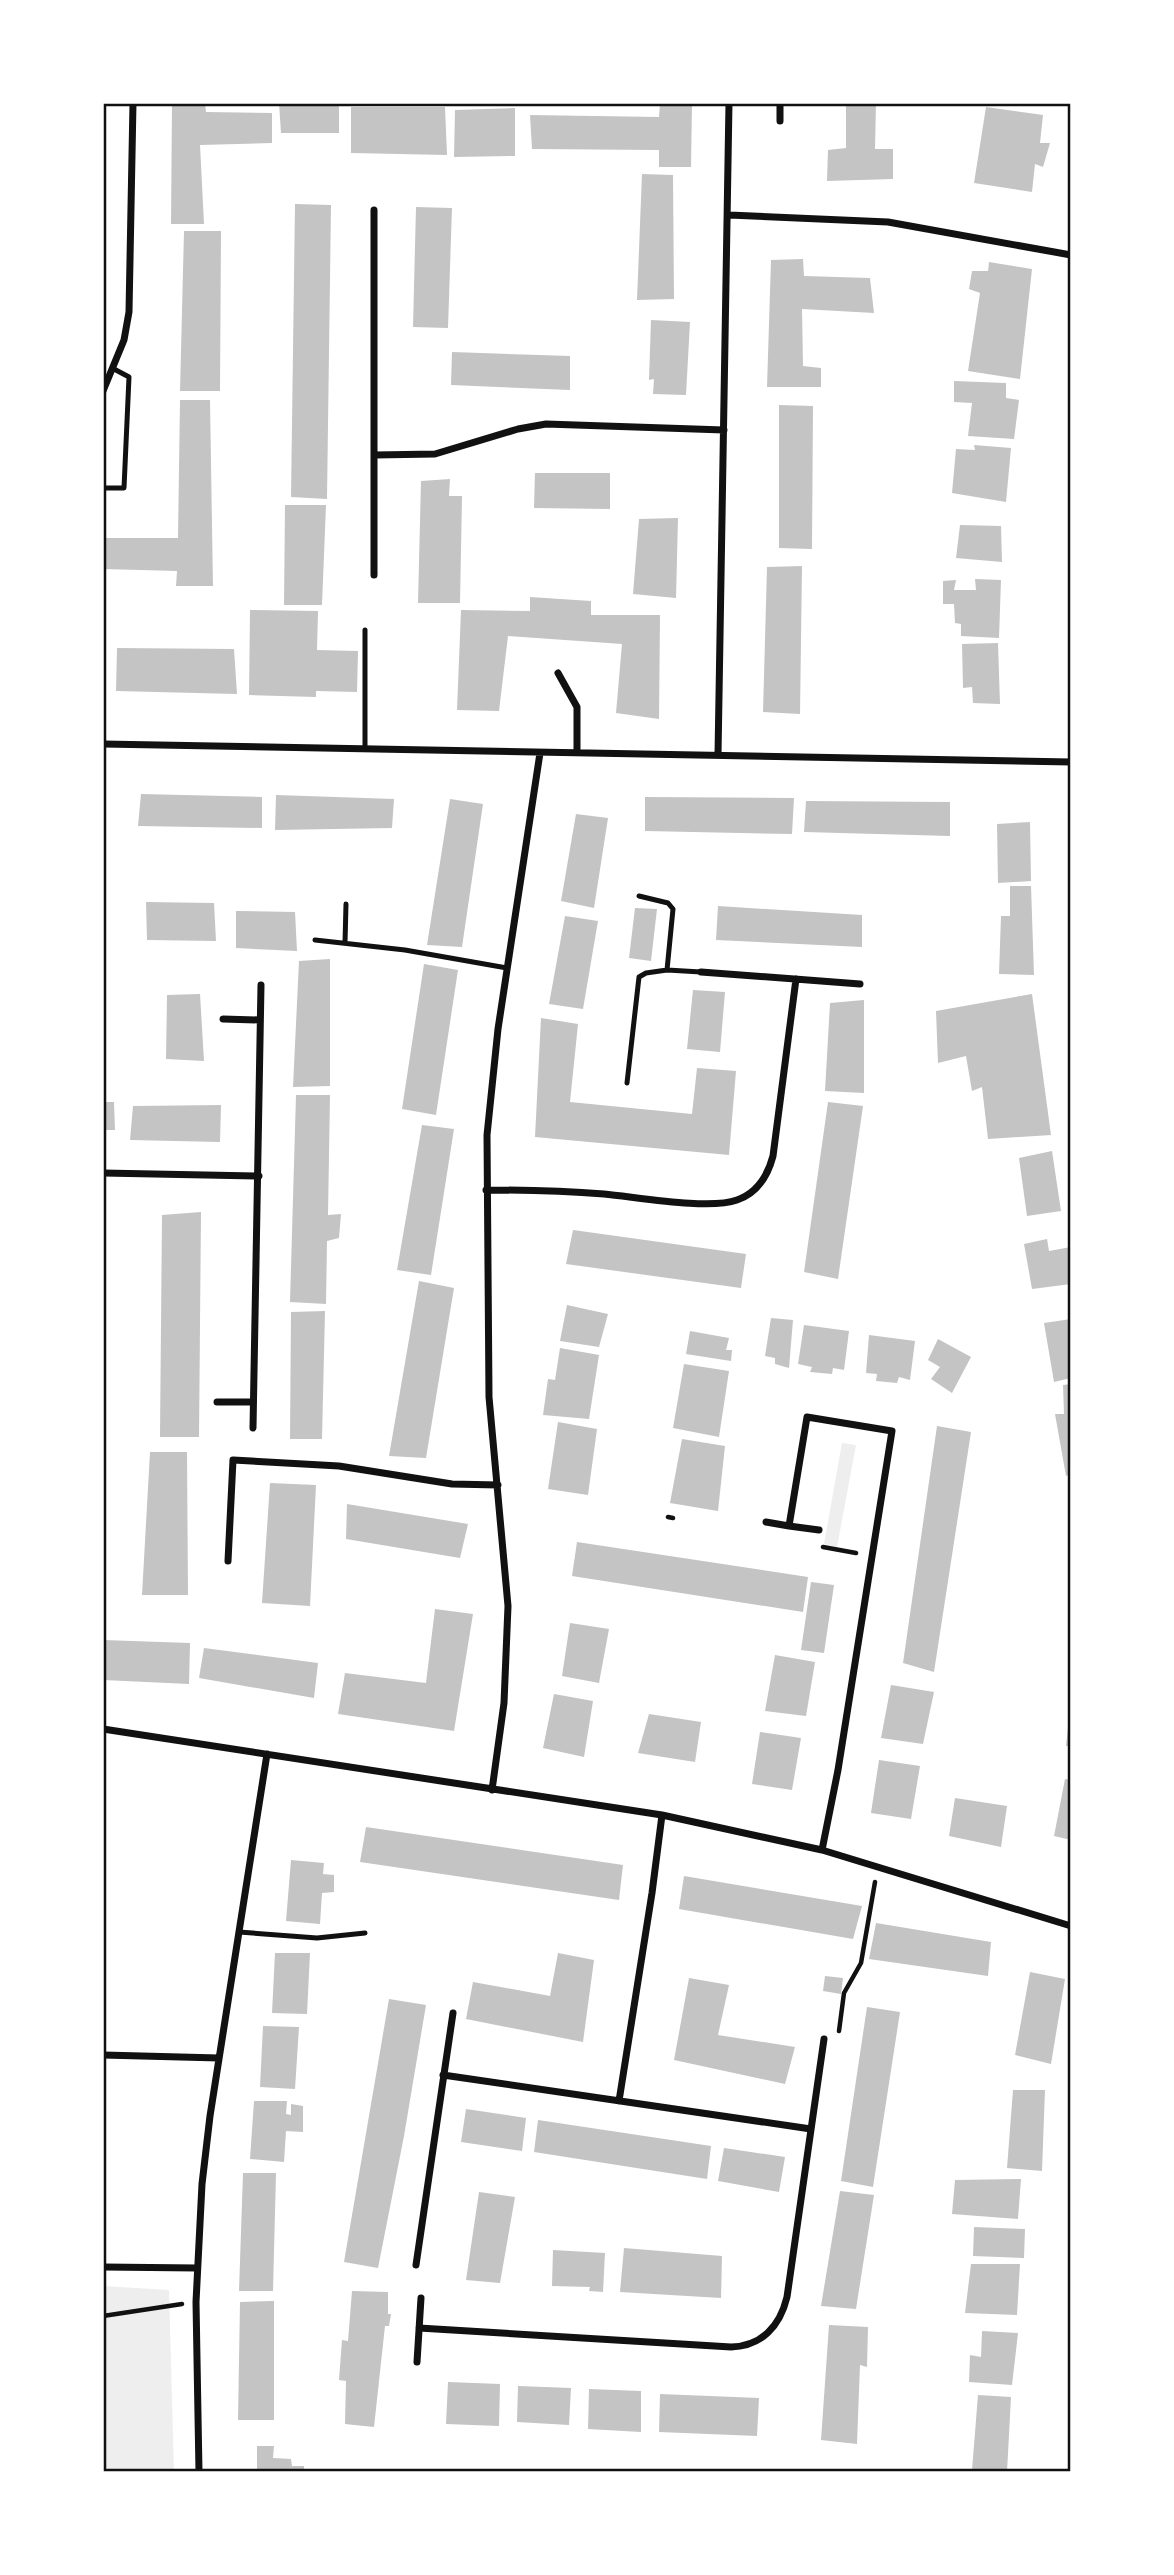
<svg xmlns="http://www.w3.org/2000/svg" width="1174" height="2575" viewBox="0 0 1174 2575" font-family="Roboto,sans-serif">
<style>
.green{fill:#eee}
.building{fill:#c4c4c4}
.lines{fill:none;stroke-linecap:round;stroke-linejoin:round}
.path{stroke:#111;stroke-width:4.5}
.service{stroke:#111;stroke-width:5}
.minor{stroke:#111;stroke-width:7}
.neatline{fill:none;stroke:#111;stroke-width:2.5}
</style>
<rect width="100%" height="100%" fill="#fff"/>
<path class="green" d="M 842,1443 L 856,1445 L 837,1547 L 824,1544 Z
M 103,2286 L 169,2290 L 174,2472 L 103,2472 Z"/>
<path class="building" d="M 172,103 L 205,103 L 206,112 L 272,113 L 272,143 L 200,145 L 204,224 L 171,224 Z
M 279,103 L 339,103 L 339,133 L 281,133 Z
M 660,103 L 692,103 L 691,167 L 659,167 L 659,150 L 532,149 L 530,115 L 659,117 Z
M 846,103 L 876,103 L 875,149 L 893,149 L 893,179 L 827,181 L 828,150 L 846,148 Z
M 351,107 L 445,107 L 447,155 L 351,153 Z
M 986,107 L 1043,115 L 1040,143 L 1050,143 L 1043,167 L 1035,164 L 1032,192 L 974,183 Z
M 515,108 L 515,156 L 454,157 L 455,110 Z
M 642,174 L 673,175 L 674,299 L 637,300 Z
M 295,204 L 331,205 L 327,499 L 291,497 Z
M 416,207 L 452,208 L 448,328 L 413,327 Z
M 184,231 L 221,231 L 220,391 L 180,391 Z
M 803,259 L 804,276 L 870,278 L 874,313 L 802,309 L 803,366 L 821,368 L 821,387 L 767,387 L 771,260 Z
M 989,262 L 1032,269 L 1020,379 L 968,371 L 980,293 L 969,289 L 972,271 L 988,271 Z
M 651,320 L 690,322 L 686,395 L 653,394 L 654,379 L 649,380 Z
M 452,352 L 570,356 L 570,390 L 451,385 Z
M 954,381 L 1006,383 L 1006,398 L 1019,400 L 1014,439 L 968,436 L 972,403 L 954,402 Z
M 180,400 L 210,400 L 213,586 L 176,586 L 177,571 L 103,569 L 103,538 L 178,538 Z
M 779,405 L 813,406 L 812,549 L 779,548 Z
M 974,445 L 1011,448 L 1006,502 L 952,493 L 956,449 L 975,450 Z
M 535,473 L 610,473 L 610,509 L 534,508 Z
M 450,479 L 449,496 L 462,496 L 460,603 L 418,603 L 421,481 Z
M 285,505 L 326,505 L 322,605 L 284,605 Z
M 678,518 L 676,598 L 633,594 L 639,519 Z
M 960,525 L 1001,526 L 1002,562 L 956,558 Z
M 802,566 L 800,714 L 763,712 L 767,567 Z
M 975,579 L 1001,580 L 999,638 L 961,636 L 961,624 L 955,623 L 954,604 L 943,604 L 943,581 L 956,580 L 954,590 L 976,590 Z
M 530,597 L 591,601 L 591,615 L 660,615 L 659,719 L 616,713 L 622,644 L 508,636 L 499,711 L 457,710 L 461,610 L 530,611 Z
M 250,610 L 318,611 L 317,650 L 358,651 L 357,692 L 316,691 L 316,697 L 249,695 Z
M 998,643 L 1000,704 L 973,703 L 972,687 L 963,688 L 962,644 Z
M 117,648 L 234,649 L 237,694 L 116,691 Z
M 141,794 L 262,797 L 262,828 L 138,826 Z
M 276,795 L 394,799 L 392,828 L 275,830 Z
M 645,797 L 794,798 L 792,834 L 645,831 Z
M 450,799 L 483,804 L 462,947 L 427,945 Z
M 806,801 L 950,802 L 950,836 L 804,832 Z
M 576,814 L 608,818 L 594,908 L 561,901 Z
M 1030,822 L 1031,881 L 998,883 L 997,824 Z
M 1010,886 L 1031,886 L 1034,975 L 999,974 L 1001,916 L 1010,916 Z
M 146,902 L 214,903 L 216,941 L 147,940 Z
M 718,906 L 862,915 L 862,947 L 716,940 Z
M 635,908 L 657,909 L 651,961 L 629,958 Z
M 236,911 L 295,912 L 297,951 L 236,948 Z
M 565,916 L 598,921 L 583,1009 L 549,1004 Z
M 330,959 L 330,1086 L 293,1087 L 299,961 Z
M 424,964 L 458,970 L 436,1115 L 402,1109 Z
M 693,990 L 725,992 L 720,1052 L 687,1049 Z
M 200,994 L 204,1061 L 166,1059 L 167,995 Z
M 1032,994 L 1051,1135 L 988,1139 L 982,1087 L 972,1091 L 966,1056 L 938,1063 L 936,1011 Z
M 864,1000 L 864,1093 L 825,1091 L 830,1003 Z
M 541,1018 L 578,1024 L 570,1102 L 692,1114 L 697,1068 L 736,1071 L 729,1155 L 535,1137 Z
M 296,1095 L 330,1095 L 328,1215 L 341,1214 L 339,1238 L 327,1241 L 326,1304 L 290,1302 Z
M 103,1102 L 114,1102 L 115,1130 L 103,1130 Z
M 828,1102 L 863,1106 L 838,1279 L 804,1272 Z
M 221,1105 L 220,1142 L 130,1140 L 133,1106 Z
M 422,1125 L 454,1129 L 431,1275 L 397,1270 Z
M 1052,1151 L 1061,1211 L 1027,1216 L 1019,1158 Z
M 201,1212 L 199,1437 L 160,1437 L 162,1215 Z
M 573,1230 L 746,1254 L 741,1288 L 566,1264 Z
M 1047,1239 L 1049,1251 L 1071,1247 L 1071,1284 L 1032,1289 L 1024,1244 Z
M 419,1281 L 454,1288 L 426,1458 L 389,1456 Z
M 567,1305 L 608,1314 L 599,1347 L 560,1341 Z
M 325,1311 L 322,1439 L 290,1439 L 291,1312 Z
M 771,1318 L 793,1320 L 789,1368 L 775,1364 L 775,1358 L 765,1356 Z
M 1071,1319 L 1071,1378 L 1054,1382 L 1044,1323 Z
M 804,1325 L 849,1331 L 844,1370 L 833,1368 L 832,1374 L 810,1372 L 812,1367 L 798,1364 Z
M 690,1331 L 729,1338 L 726,1350 L 732,1350 L 731,1361 L 686,1354 Z
M 869,1335 L 915,1341 L 910,1380 L 899,1377 L 897,1383 L 876,1381 L 877,1374 L 866,1373 Z
M 938,1339 L 971,1357 L 952,1393 L 931,1379 L 940,1367 L 928,1360 Z
M 560,1348 L 599,1355 L 589,1419 L 543,1415 L 548,1379 L 555,1380 Z
M 684,1364 L 729,1371 L 719,1437 L 673,1428 Z
M 1071,1384 L 1071,1474 L 1066,1476 L 1055,1414 L 1064,1414 L 1063,1385 Z
M 558,1422 L 597,1429 L 588,1495 L 548,1489 Z
M 937,1426 L 971,1432 L 934,1672 L 903,1663 Z
M 682,1439 L 725,1446 L 718,1511 L 670,1503 Z
M 150,1452 L 187,1452 L 188,1595 L 142,1595 Z
M 270,1483 L 316,1485 L 310,1606 L 262,1603 Z
M 347,1504 L 468,1524 L 460,1558 L 346,1539 Z
M 577,1542 L 808,1577 L 803,1612 L 572,1576 Z
M 811,1582 L 834,1585 L 824,1653 L 801,1650 Z
M 435,1609 L 473,1614 L 454,1731 L 338,1714 L 345,1673 L 426,1683 Z
M 570,1623 L 609,1629 L 599,1683 L 562,1676 Z
M 103,1640 L 190,1643 L 189,1684 L 103,1680 Z
M 204,1648 L 318,1663 L 314,1698 L 199,1678 Z
M 775,1655 L 815,1662 L 806,1716 L 765,1711 Z
M 891,1685 L 934,1692 L 923,1744 L 881,1738 Z
M 554,1694 L 593,1701 L 584,1757 L 543,1748 Z
M 649,1714 L 701,1722 L 695,1762 L 638,1753 Z
M 1069,1718 L 1071,1718 L 1071,1746 L 1066,1746 Z
M 760,1732 L 801,1738 L 792,1790 L 752,1784 Z
M 879,1760 L 920,1766 L 911,1819 L 871,1813 Z
M 1065,1779 L 1071,1780 L 1071,1840 L 1054,1836 Z
M 955,1798 L 1007,1806 L 1001,1847 L 949,1836 Z
M 366,1827 L 623,1865 L 619,1900 L 360,1862 Z
M 291,1860 L 324,1863 L 323,1874 L 334,1875 L 334,1892 L 322,1893 L 320,1924 L 286,1921 Z
M 684,1876 L 862,1906 L 853,1939 L 679,1909 Z
M 876,1923 L 991,1942 L 988,1976 L 869,1959 Z
M 275,1953 L 310,1953 L 307,2014 L 272,2013 Z
M 558,1953 L 594,1960 L 583,2042 L 466,2019 L 473,1982 L 550,1996 Z
M 1030,1972 L 1065,1979 L 1051,2064 L 1015,2055 Z
M 825,1976 L 843,1978 L 841,1994 L 823,1991 Z
M 689,1978 L 729,1985 L 718,2035 L 795,2047 L 785,2084 L 674,2060 Z
M 389,1999 L 426,2005 L 404,2136 L 378,2268 L 344,2262 Z
M 867,2007 L 900,2012 L 873,2187 L 841,2181 Z
M 263,2026 L 299,2027 L 295,2089 L 260,2087 Z
M 1013,2090 L 1045,2090 L 1042,2171 L 1007,2168 Z
M 254,2101 L 287,2101 L 286,2114 L 291,2115 L 291,2104 L 303,2106 L 303,2132 L 286,2131 L 284,2162 L 250,2159 Z
M 466,2109 L 526,2118 L 522,2151 L 461,2142 Z
M 538,2120 L 711,2146 L 707,2179 L 534,2152 Z
M 724,2148 L 785,2157 L 779,2192 L 718,2181 Z
M 243,2173 L 276,2173 L 273,2291 L 239,2291 Z
M 1021,2179 L 1018,2219 L 952,2214 L 955,2180 Z
M 840,2191 L 874,2195 L 856,2309 L 821,2306 Z
M 479,2192 L 515,2197 L 500,2283 L 466,2280 Z
M 974,2227 L 1025,2229 L 1024,2258 L 973,2256 Z
M 624,2248 L 722,2256 L 721,2298 L 620,2292 Z
M 553,2250 L 605,2253 L 603,2292 L 589,2291 L 590,2287 L 552,2286 Z
M 971,2264 L 1020,2264 L 1017,2315 L 965,2313 Z
M 352,2291 L 388,2292 L 388,2314 L 391,2314 L 389,2326 L 385,2326 L 374,2427 L 345,2424 L 346,2381 L 339,2380 L 342,2340 L 348,2341 Z
M 274,2301 L 274,2420 L 238,2420 L 240,2302 Z
M 829,2325 L 868,2327 L 867,2367 L 860,2365 L 857,2444 L 821,2440 Z
M 982,2331 L 1018,2333 L 1012,2385 L 969,2382 L 970,2355 L 981,2357 Z
M 448,2382 L 500,2384 L 499,2426 L 446,2424 Z
M 518,2386 L 571,2388 L 569,2425 L 517,2422 Z
M 589,2389 L 641,2391 L 641,2432 L 588,2429 Z
M 660,2394 L 759,2398 L 757,2436 L 659,2432 Z
M 978,2395 L 1011,2397 L 1007,2472 L 972,2470 Z
M 257,2446 L 274,2446 L 273,2458 L 291,2459 L 292,2466 L 304,2466 L 304,2472 L 257,2472 Z"/>
<g class="lines">
<path class="path" d="M 668,1517 L 673,1518
M 823,1547 L 856,1553
M 839,2031 L 844,1993 L 861,1963 L 875,1882
M 103,2316 L 182,2304"/>
<path class="service" d="M 103,488 L 124,488 L 129,377 L 114,369
M 365,630 L 365,749
M 315,940 L 405,950 L 507,968
M 345,943 L 346,904
M 667,970 L 701,972
M 627,1083 L 639,977 L 646,973 L 667,970 L 673,909 L 668,903 L 639,896
M 239,1932 L 317,1938 L 365,1933"/>
<path class="minor" d="M 780,121 L 780,103
M 729,215 L 888,222 L 1071,255
M 103,391 L 124,340 L 129,312 L 133,103
M 375,455 L 435,454 L 518,429 L 546,424 L 724,430
M 374,575 L 374,210
M 558,673 L 577,707 L 577,753
M 103,744 L 1071,762
M 718,755 L 729,103
M 701,972 L 860,984
M 223,1019 L 260,1020
M 103,1173 L 259,1176
M 486,1190 C 525,1190 565,1191 604,1194 C 637,1197 709,1210 737,1200 C 757,1193 768,1175 773,1156 L 796,979
M 217,1402 L 253,1402
M 253,1428 L 261,985
M 766,1522 L 789,1526
M 819,1530 L 789,1526 L 807,1417 L 892,1431 L 838,1770 L 822,1850
M 228,1561 L 233,1460 L 339,1466 L 452,1484 L 498,1485
M 103,1729 L 662,1815 L 822,1850 L 1071,1926
M 492,1790 L 504,1703 L 508,1606 L 489,1397 L 487,1135 L 498,1029 L 540,753
M 103,2055 L 219,2058
M 443,2075 L 811,2129
M 619,2101 L 652,1893 L 662,1815
M 416,2265 L 453,2013
M 103,2267 L 197,2268
M 419,2328 L 731,2347 C 762,2346 780,2326 787,2297 L 824,2039
M 417,2362 L 421,2298
M 199,2472 L 196,2302 L 202,2184 L 210,2116 L 267,1754"/>
</g>
<rect width="1174" height="2575" fill="none" stroke="#ffffff" stroke-width="210"/>
<rect x="105" y="105" width="964" height="2365" class="neatline"/>
</svg>
